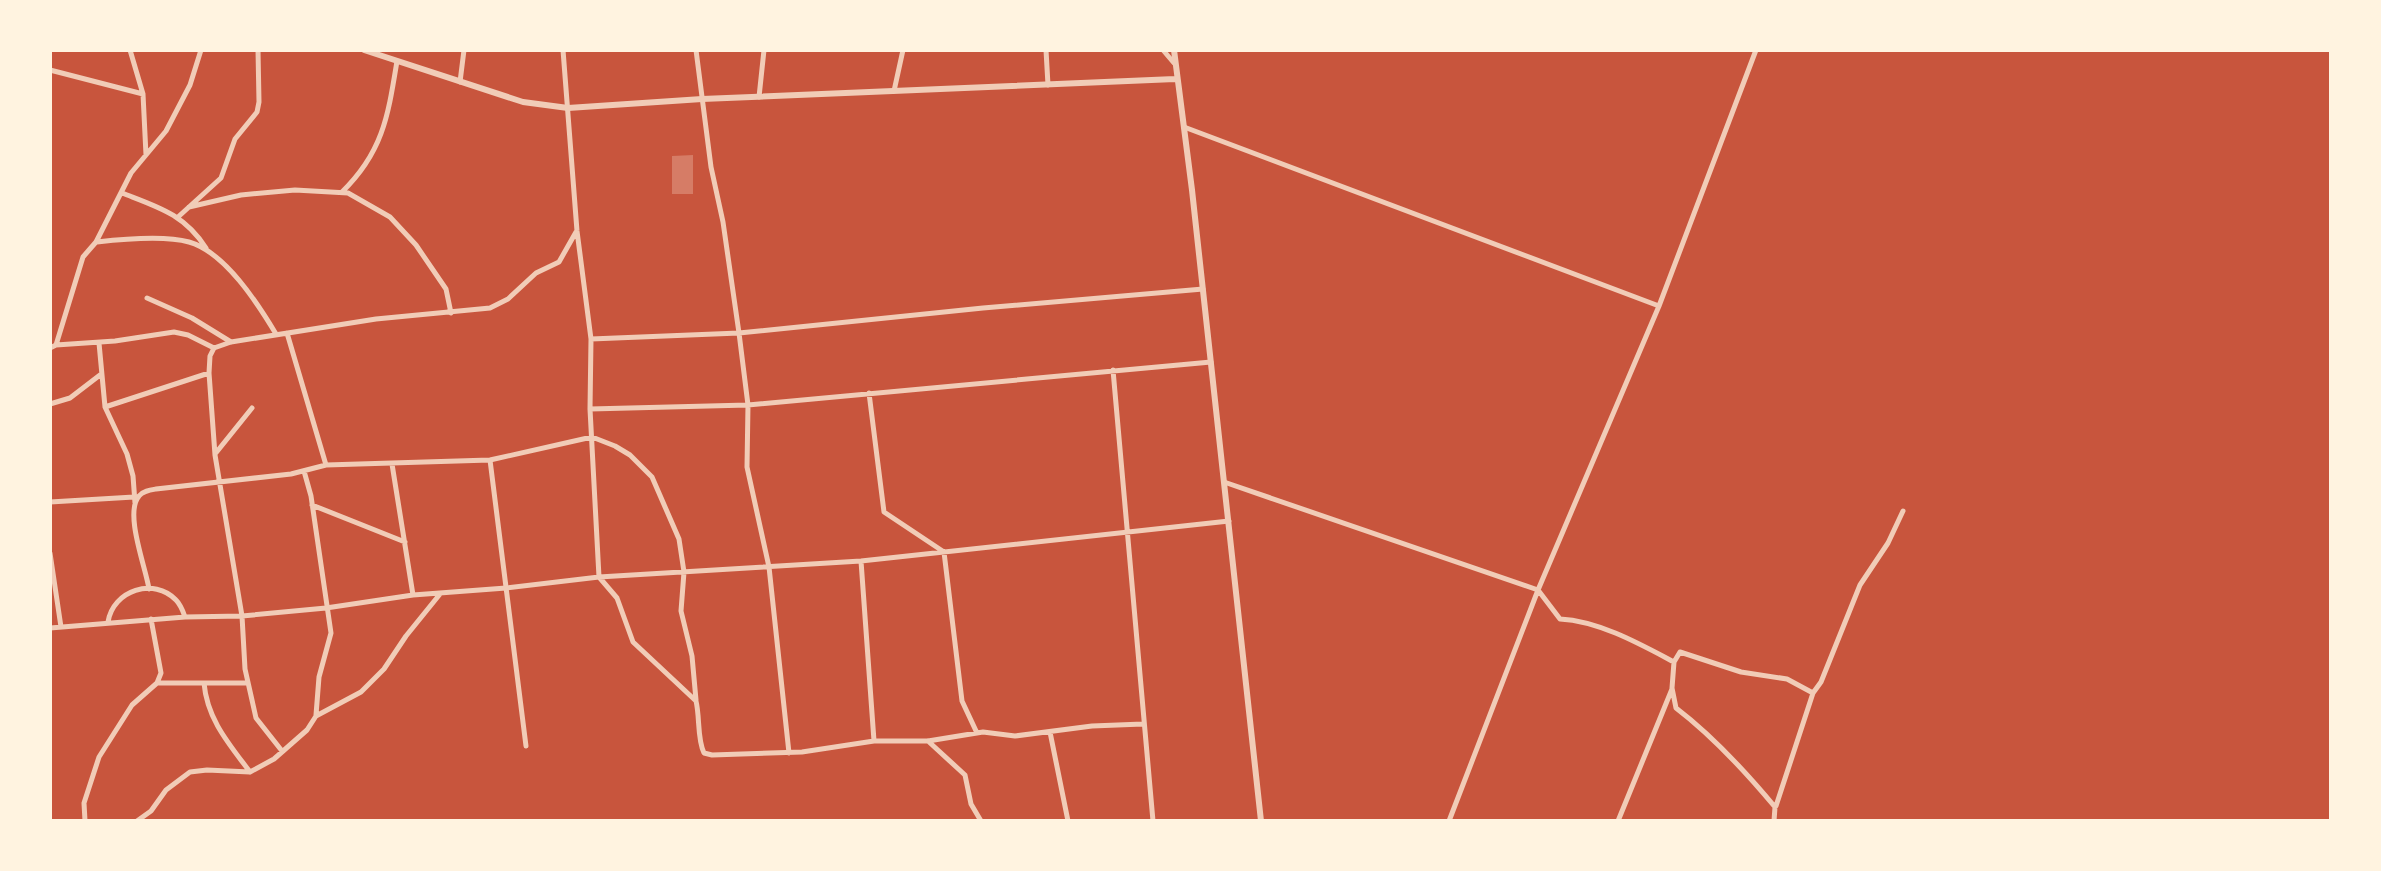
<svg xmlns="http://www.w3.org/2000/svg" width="2381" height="871" viewBox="0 0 2381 871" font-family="'PT Sans Narrow',sans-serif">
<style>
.building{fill:#d67c66}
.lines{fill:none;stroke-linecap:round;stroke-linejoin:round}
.minor{stroke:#f1ccb7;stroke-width:5}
.tertiary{stroke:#f1ccb7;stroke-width:6}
</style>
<rect width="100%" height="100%" fill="#c8553d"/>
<path class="building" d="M 693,155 L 693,194 L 672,194 L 672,156 Z"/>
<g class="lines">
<path class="minor" d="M 130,50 L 143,94 L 146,155
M 563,50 L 577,231 L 591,339 L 590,409 L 599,577 L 617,598 L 633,642 L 696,701 C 700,717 697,739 704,753 L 712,755 L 802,752 L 874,741 L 928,741 L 983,732 L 1015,736 L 1092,726 L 1143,724
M 696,50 L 711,167 L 723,222 L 739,333 L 748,405 L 747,467 L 769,567 L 789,753
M 1046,50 L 1048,85
M 1163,50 L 1174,63
M 50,70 L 143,94
M 460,82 L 464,50
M 894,91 L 903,50
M 759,97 L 764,50
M 1184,127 L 1659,306
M 342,192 C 383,152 388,116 397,61
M 122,193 C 158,207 184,214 206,248
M 189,207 L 241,195 L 295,190 L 348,193 L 390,217 L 416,245 L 446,289 L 451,313
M 178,217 L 221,178 L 235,139 L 257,112 L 259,102 L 258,50
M 97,242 C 123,239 164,235 189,242 C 225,252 258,304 276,334
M 147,298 L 192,318 L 231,342
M 287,333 L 326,465
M 591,339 L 739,333 L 983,308 L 1203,289
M 99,343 L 105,407 L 127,454 L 133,476 L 135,503
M 56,345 L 83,257 L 96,242 L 131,173 L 166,131 L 190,85 L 201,50
M 50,348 L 56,345 L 115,341 L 174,332 L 188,335 L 214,348
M 1113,370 L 1153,821
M 869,393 L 884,512 L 944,552 L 962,701 L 977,733
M 50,404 L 70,398 L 100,375
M 105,407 L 209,373
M 590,409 L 748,405 L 1211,362
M 215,454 L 252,408
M 490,460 L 526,746
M 392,464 L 413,595
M 304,471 L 311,496 L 331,633 L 319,677 L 316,715
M 1224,482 L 1538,590 L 1560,619 C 1599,621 1640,644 1674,662 L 1672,688 L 1676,708 C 1714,737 1745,771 1775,807 L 1774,821
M 50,502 L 134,497
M 312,505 L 405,542
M 50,553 L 61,627
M 861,561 L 874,741
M 149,589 C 146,568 124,513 139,496 C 143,491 150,490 156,489 L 291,474 L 326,465 L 490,460 L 592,437 L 615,446 L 630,455 L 652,477 L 679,539 L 684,572 L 681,611 L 692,656 L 696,700
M 108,622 C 113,590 154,577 176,600 C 180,604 183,611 185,617
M 50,628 L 185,617 L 242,616 L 326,608 L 413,595 L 506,588 L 599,577 L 861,561 L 1229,521
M 1674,662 L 1680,652 L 1741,672 L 1787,679 L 1813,693
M 157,683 L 248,683
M 204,683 C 207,719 229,744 250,772
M 1050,732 L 1068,821
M 928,741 L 965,775 L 971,804 L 981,821
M 282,751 L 256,718 L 245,669 L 242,616 L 215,455 L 209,373 L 210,356 L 214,348 L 231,342 L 376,319 L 490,308 L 508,299 L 536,273 L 559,262 L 576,232
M 1776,806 L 1813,693 L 1821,682 L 1860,585 L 1888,543 L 1903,511
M 85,821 L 84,803 L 99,757 L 132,705 L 157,683 L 161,673 L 151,619
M 137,821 L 151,811 L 166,790 L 190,772 L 207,770 L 250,772 L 274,759 L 307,730 L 316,716 L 361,692 L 384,669 L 406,636 L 440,594
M 1449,821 L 1538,590 L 1659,306 L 1756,50
M 1618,821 L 1672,689"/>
<path class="tertiary" d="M 364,50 L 523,102 L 568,108 L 702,99 L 1175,79
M 1174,50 L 1192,190 L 1261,821"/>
</g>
<rect width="2381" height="871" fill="none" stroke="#fff3e0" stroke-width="104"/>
</svg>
